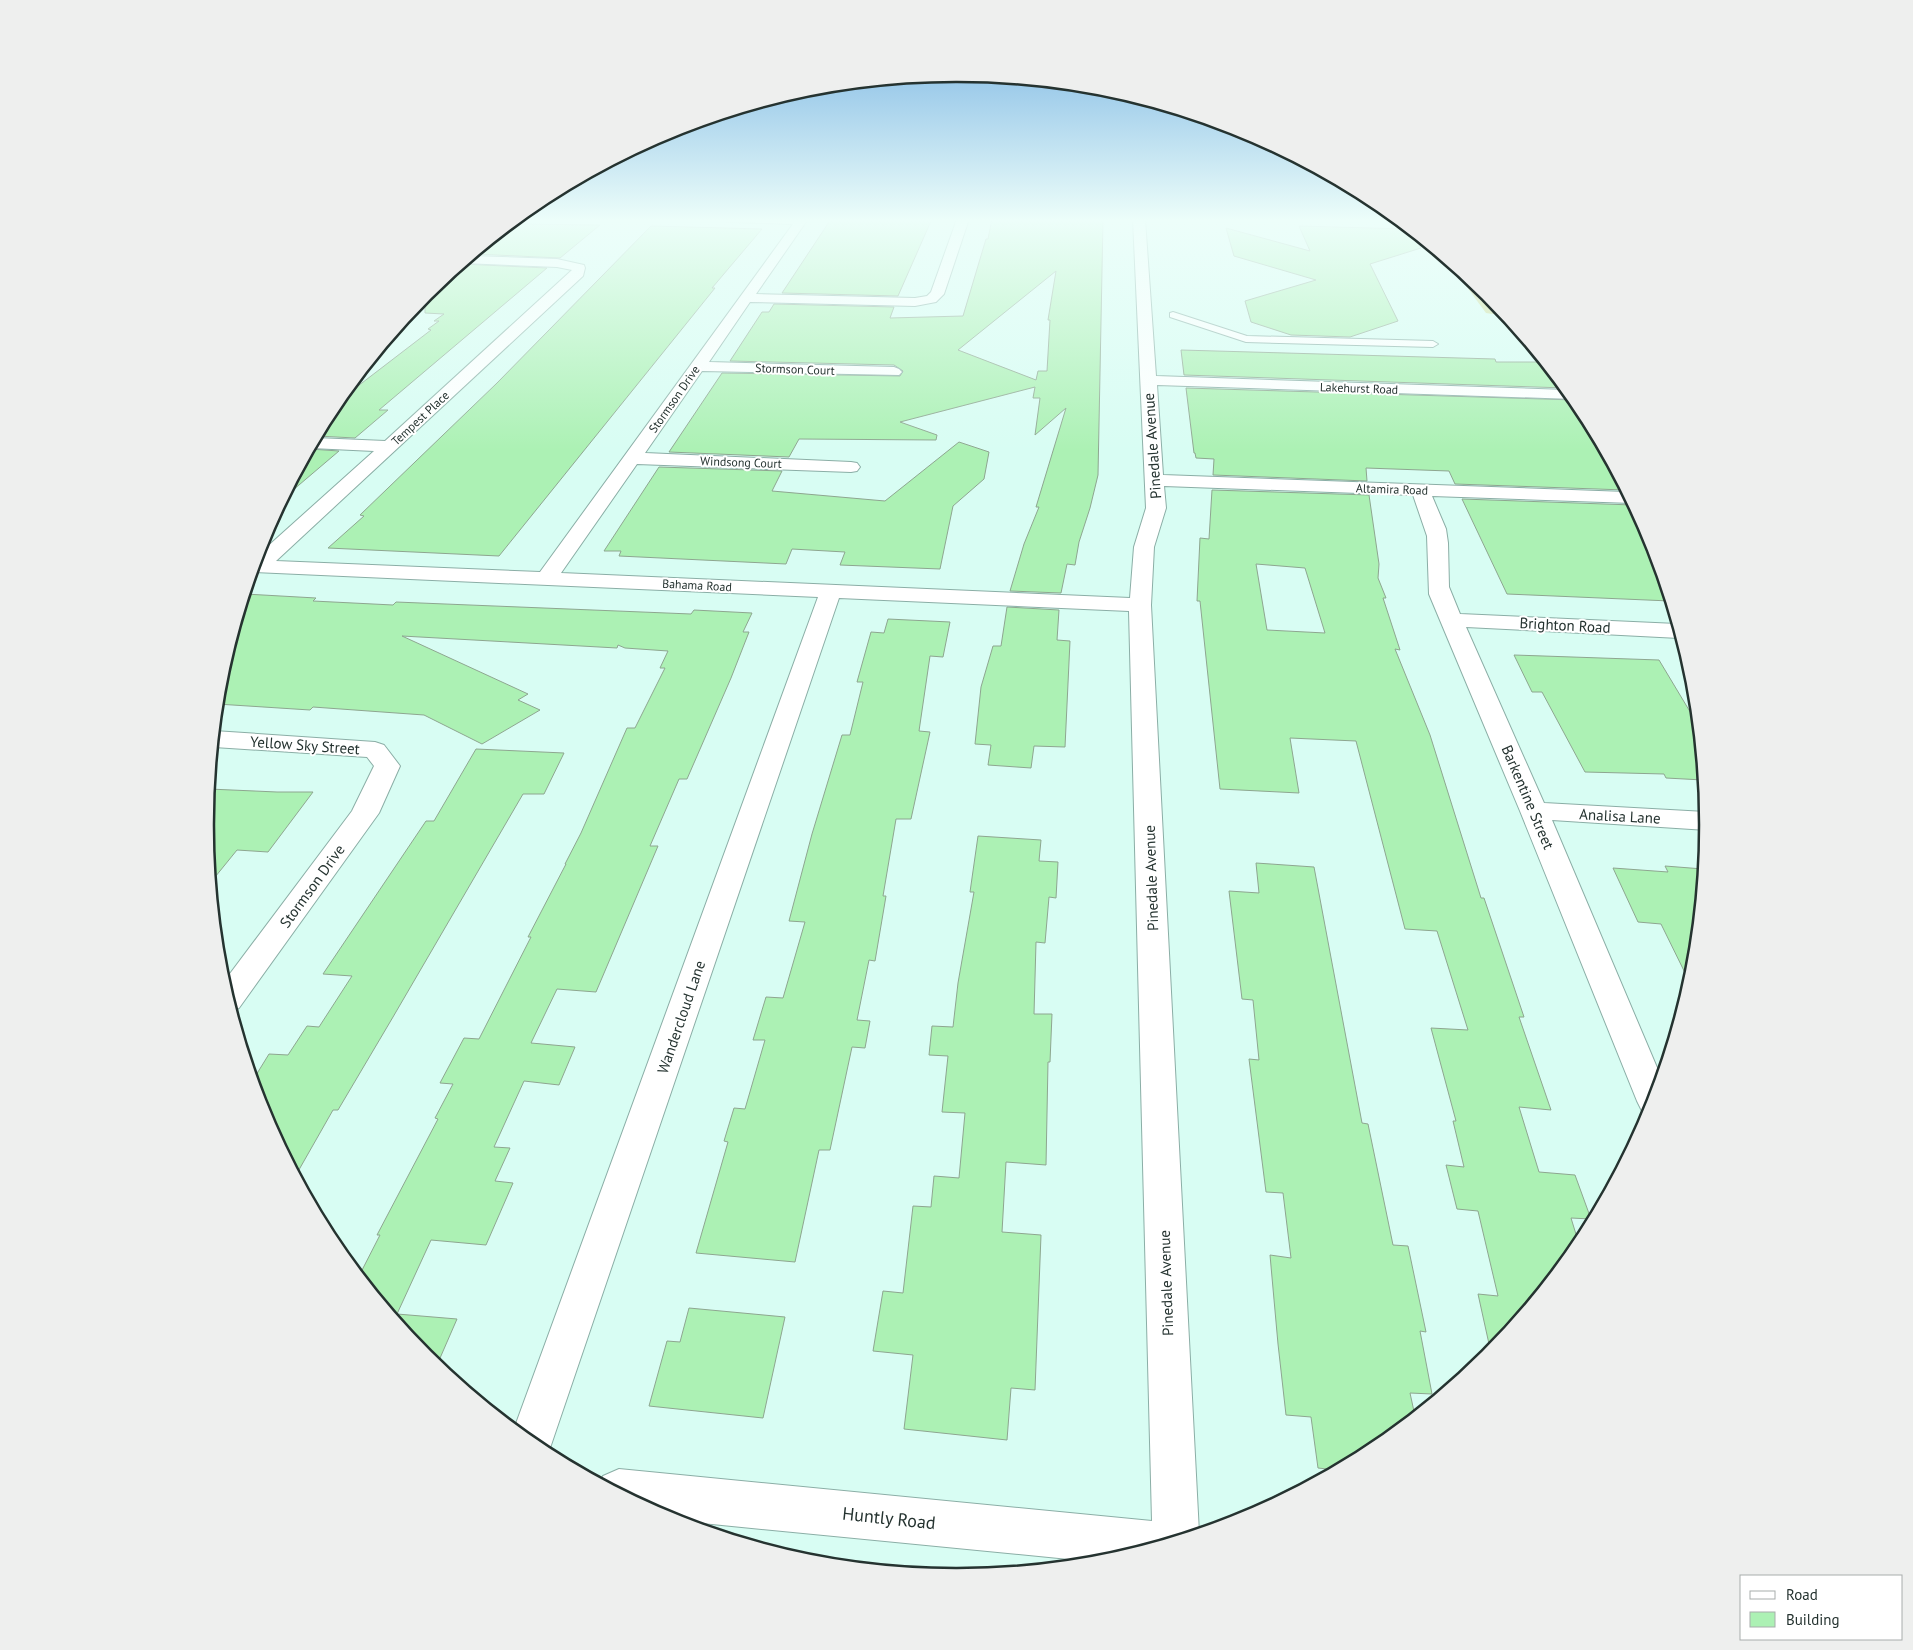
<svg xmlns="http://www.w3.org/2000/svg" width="1913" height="1650" viewBox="0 0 1913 1650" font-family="'PT Sans',sans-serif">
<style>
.green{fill:#cedb94}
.building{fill:#acf1b4;stroke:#8ea690;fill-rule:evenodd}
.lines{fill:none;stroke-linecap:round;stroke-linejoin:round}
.service-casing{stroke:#8baea6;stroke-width:2}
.minor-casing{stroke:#8baea6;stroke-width:2}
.service{fill:#fff;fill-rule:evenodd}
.minor{fill:#fff;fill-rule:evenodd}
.labels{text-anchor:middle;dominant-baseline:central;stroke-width:4;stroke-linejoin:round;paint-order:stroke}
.far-street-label{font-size:12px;fill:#253330;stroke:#fff}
.street-label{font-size:15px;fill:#253330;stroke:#fff}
.near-street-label{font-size:18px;fill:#253330;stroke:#fff}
.rim{fill:none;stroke:#253330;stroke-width:2.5}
</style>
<rect width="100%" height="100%" fill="#d8fdf3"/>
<path class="green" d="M 1447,260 L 1488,294 L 1506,316 L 1486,313 Z"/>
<path class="building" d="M 831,219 L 931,221 L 898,296 L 782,293 Z
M 992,219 L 1103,220 L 1098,475 L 1090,508 L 1079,542 L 1075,565 L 1067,564 L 1061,593 L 1010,591 L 1024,544 L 1039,507 L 1036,507 L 1066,408 L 1035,435 L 1040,398 L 1033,398 L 1035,387 L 900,422 L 937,435 L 936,440 L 799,439 L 789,457 L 669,452 L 722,373 L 900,376 L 903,371 L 894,365 L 730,361 L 762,312 L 769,312 L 774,304 L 894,307 L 890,318 L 963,316 L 986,239 L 988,239 ZM 1056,271 L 1048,320 L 1050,320 L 1047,371 L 1038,371 L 1036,380 L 958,350 Z
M 510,224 L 523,224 L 600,225 L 560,258 L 474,254 Z
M 651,226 L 762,229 L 712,288 L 715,288 L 499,556 L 328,548 L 364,516 L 360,515 L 497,383 Z
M 1299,226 L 1407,229 L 1421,248 L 1370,264 L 1398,321 L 1350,337 L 1291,335 L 1251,322 L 1245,301 L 1316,280 L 1234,256 L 1226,228 L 1310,251 Z
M 462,264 L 547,268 L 379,410 L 388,410 L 355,438 L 317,436 L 332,407 L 350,386 L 358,386 L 431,330 L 428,329 L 439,321 L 434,321 L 444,314 L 425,313 L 425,294 Z
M 1181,350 L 1495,359 L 1496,362 L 1543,362 L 1565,388 L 1184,375 Z
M 1186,388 L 1575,400 L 1581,408 L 1625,490 L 1455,484 L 1449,471 L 1366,468 L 1367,481 L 1213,475 L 1214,459 L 1196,458 L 1195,453 L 1194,453 Z
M 959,442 L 989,452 L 984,479 L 953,506 L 940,569 L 840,565 L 845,552 L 792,549 L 786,564 L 619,556 L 621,551 L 604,551 L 659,467 L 782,471 L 772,491 L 885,501 Z
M 310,449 L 339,451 L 286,496 L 285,495 Z
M 1212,490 L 1369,495 L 1379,564 L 1378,578 L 1386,598 L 1383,598 L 1400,650 L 1395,649 L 1430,735 L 1481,898 L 1484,898 L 1524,1017 L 1519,1017 L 1551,1110 L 1519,1107 L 1539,1172 L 1575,1175 L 1591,1219 L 1571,1218 L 1579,1244 L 1491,1353 L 1478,1294 L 1498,1296 L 1478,1211 L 1457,1209 L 1446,1165 L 1464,1167 L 1453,1121 L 1456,1121 L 1431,1028 L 1468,1030 L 1437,931 L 1405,929 L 1356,741 L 1290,738 L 1299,793 L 1220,789 L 1200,601 L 1197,601 L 1200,538 L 1209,539 ZM 1256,564 L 1305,568 L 1325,633 L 1267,630 Z
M 1462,499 L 1633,505 L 1651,538 L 1670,601 L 1507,594 Z
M 245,594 L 316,598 L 313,601 L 393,605 L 396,602 L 691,614 L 694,610 L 752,613 L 743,632 L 749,632 L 731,678 L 687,779 L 679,779 L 650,846 L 658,846 L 596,992 L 557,989 L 531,1043 L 575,1047 L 559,1085 L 524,1081 L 494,1147 L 510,1148 L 495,1181 L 513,1183 L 486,1245 L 431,1240 L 397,1314 L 457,1319 L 437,1365 L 425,1356 L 359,1276 L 380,1235 L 377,1235 L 438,1119 L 435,1118 L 453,1084 L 440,1083 L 464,1038 L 479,1039 L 531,937 L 528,937 L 566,864 L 565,864 L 581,833 L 627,728 L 635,728 L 665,668 L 660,668 L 668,651 L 625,648 L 618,645 L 617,648 L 402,636 L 528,694 L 518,700 L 540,710 L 482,744 L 424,715 L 313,707 L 310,710 L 217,704 L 220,678 Z
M 1007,607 L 1059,610 L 1057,640 L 1070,641 L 1065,747 L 1034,746 L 1031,768 L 988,765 L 991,745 L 975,744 L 981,687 L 993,646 L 1001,646 Z
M 888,619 L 950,622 L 943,657 L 930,656 L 919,731 L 930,732 L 911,819 L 896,819 L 883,896 L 886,896 L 875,961 L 869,960 L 857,1020 L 870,1021 L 865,1048 L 852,1047 L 830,1150 L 819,1150 L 795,1262 L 696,1253 L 728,1142 L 724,1141 L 734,1108 L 745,1109 L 765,1040 L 753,1040 L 766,997 L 783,998 L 805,922 L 789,921 L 812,834 L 842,735 L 850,735 L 863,682 L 857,682 L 871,632 L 884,633 Z
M 1514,655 L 1659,660 L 1698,725 L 1703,780 L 1666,778 L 1664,774 L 1585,772 L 1542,692 L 1532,692 Z
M 476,749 L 564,753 L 544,794 L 523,794 L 393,1017 L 338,1110 L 333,1110 L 296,1175 L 262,1112 L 253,1080 L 269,1054 L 288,1055 L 307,1026 L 319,1027 L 352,976 L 323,974 L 426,821 L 434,821 Z
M 209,789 L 277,792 L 313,792 L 268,852 L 237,850 L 211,882 L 205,825 Z
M 978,836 L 1041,840 L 1039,861 L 1058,862 L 1056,898 L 1049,897 L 1045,943 L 1036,942 L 1034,1014 L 1052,1014 L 1050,1062 L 1048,1062 L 1046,1165 L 1006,1162 L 1002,1232 L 1041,1235 L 1035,1390 L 1011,1388 L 1007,1440 L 904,1429 L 913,1355 L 873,1351 L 883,1291 L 903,1293 L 913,1206 L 931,1207 L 934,1176 L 959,1178 L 965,1113 L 942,1112 L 948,1056 L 929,1055 L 932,1026 L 953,1027 L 958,983 L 974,892 L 970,892 Z
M 1256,863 L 1314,867 L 1362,1123 L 1368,1124 L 1393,1245 L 1408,1246 L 1426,1332 L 1420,1331 L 1432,1394 L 1410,1393 L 1415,1416 L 1374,1450 L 1336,1470 L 1318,1468 L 1311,1417 L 1286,1415 L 1278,1344 L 1270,1255 L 1291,1258 L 1283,1193 L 1266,1192 L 1249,1059 L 1259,1060 L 1253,1000 L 1242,999 L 1229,891 L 1259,893 Z
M 1665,866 L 1703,869 L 1693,972 L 1690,983 L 1661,924 L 1638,922 L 1613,868 L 1668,872 Z
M 689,1308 L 785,1317 L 763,1418 L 649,1406 L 667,1341 L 680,1342 Z"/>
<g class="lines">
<g class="service-casing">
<path id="service" d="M 1173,312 L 1247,336 L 1433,341 L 1438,344 L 1433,347 L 1246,342 L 1170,317 L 1170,313 Z"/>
</g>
<g class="minor-casing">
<path id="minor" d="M 723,219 L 808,219 L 756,294 L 915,298 L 927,296 L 931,292 L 957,219 L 969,219 L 944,294 L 936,302 L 915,306 L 750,302 L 709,362 L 894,367 L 899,369 L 902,372 L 899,375 L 702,371 L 645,453 L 851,462 L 857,463 L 860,467 L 857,471 L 851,472 L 637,464 L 561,573 L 1130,598 L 1134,547 L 1146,508 L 1133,219 L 1145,219 L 1156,376 L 1567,390 L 1574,399 L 1157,385 L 1163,475 L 1626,492 L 1632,503 L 1432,496 L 1446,529 L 1448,543 L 1449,587 L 1460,614 L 1677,624 L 1681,637 L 1679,638 L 1466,627 L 1544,803 L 1706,812 L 1707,830 L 1552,820 L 1661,1077 L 1650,1114 L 1642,1111 L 1637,1101 L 1520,811 L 1429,594 L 1427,536 L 1413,495 L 1164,486 L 1166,508 L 1154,547 L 1151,605 L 1199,1533 L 1099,1562 L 671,1520 L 600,1482 L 603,1476 L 619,1469 L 1152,1521 L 1129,611 L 839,598 L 548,1454 L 539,1449 L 514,1429 L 818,597 L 252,572 L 257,556 L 374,451 L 311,448 L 316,438 L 385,441 L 572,270 L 557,267 L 463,263 L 471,256 L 557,259 L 584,265 L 585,268 L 583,276 L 276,561 L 540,572 L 793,224 L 728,222 Z
M 214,731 L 375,742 L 384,745 L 400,766 L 379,813 L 239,1008 L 232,1011 L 223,983 L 352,811 L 374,766 L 367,757 L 214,747 Z"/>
</g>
<use href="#service" class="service"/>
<use href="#minor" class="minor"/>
</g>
<linearGradient id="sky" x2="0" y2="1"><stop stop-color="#6cace0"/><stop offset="0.49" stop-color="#edfefa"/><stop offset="1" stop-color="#edfefa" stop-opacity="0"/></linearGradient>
<rect width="1913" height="450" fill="url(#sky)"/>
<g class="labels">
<g class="far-street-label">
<text transform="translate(795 369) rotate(2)">Stormson Court</text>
<text transform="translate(1359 388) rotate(2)">Lakehurst Road</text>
<text transform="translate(674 399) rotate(-55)">Stormson Drive</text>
<text transform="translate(420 418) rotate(-43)">Tempest Place</text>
<text transform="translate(741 462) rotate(2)">Windsong Court</text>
<text transform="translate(1392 489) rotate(2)">Altamira Road</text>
<text transform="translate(697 585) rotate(3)">Bahama Road</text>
</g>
<g class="street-label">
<text transform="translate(1152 446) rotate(-94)">Pinedale Avenue</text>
<text transform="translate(1565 625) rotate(3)">Brighton Road</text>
<text transform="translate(305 745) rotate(4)">Yellow Sky Street</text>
<text transform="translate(1528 797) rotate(67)">Barkentine Street</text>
<text transform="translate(1620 816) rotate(3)">Analisa Lane</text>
<text transform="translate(1151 878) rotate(-92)">Pinedale Avenue</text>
<text transform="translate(312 886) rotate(-54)">Stormson Drive</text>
<text transform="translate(681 1017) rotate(-71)">Wandercloud Lane</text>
<text transform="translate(1166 1283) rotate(-92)">Pinedale Avenue</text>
</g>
<g class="near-street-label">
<text transform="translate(889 1518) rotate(6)">Huntly Road</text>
</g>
</g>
<path d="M0 0H1913V1650H0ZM956 82H957A742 742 0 0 1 1699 824V826A742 742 0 0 1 957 1568H956A742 742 0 0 1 214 826V824A742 742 0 0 1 956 82Z" fill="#eeefee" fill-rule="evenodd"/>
<path class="rim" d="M956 82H957A742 742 0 0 1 1699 824V826A742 742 0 0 1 957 1568H956A742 742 0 0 1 214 826V824A742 742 0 0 1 956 82Z"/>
<rect x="1740" y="1575" width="162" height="65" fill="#ffffff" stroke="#a8adac"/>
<rect x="1750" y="1591" width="25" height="8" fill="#ffffff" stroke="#a8adac"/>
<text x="1786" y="1600" font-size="15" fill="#253330">Road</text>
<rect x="1750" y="1612" width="25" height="15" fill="#acf1b4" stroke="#a8adac"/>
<text x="1786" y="1625" font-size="15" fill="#253330">Building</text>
</svg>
